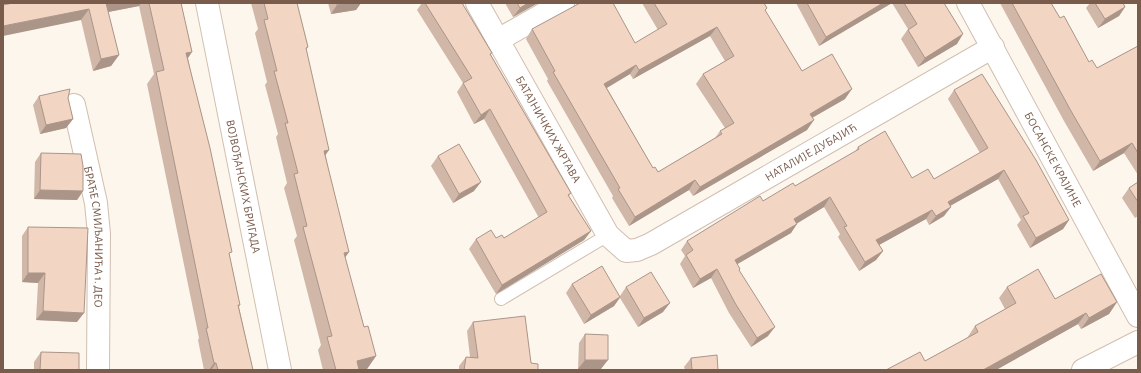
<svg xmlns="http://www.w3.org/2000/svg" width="1141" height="373" viewBox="0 0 1141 373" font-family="'Alegreya Sans',sans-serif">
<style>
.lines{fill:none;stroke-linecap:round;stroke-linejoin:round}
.service-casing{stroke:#d1beb0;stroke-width:14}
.minor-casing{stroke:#d1beb0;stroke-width:24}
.tertiary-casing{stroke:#d1beb0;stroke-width:24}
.service{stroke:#fff;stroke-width:12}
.minor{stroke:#fff;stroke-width:22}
.tertiary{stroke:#fff;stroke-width:22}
.wall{fill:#d1b7a8;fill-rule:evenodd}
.shaded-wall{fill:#aa9588}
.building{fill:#f3d5c3;stroke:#aa9588;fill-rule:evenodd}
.labels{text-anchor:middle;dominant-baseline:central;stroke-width:4;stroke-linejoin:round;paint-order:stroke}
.street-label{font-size:12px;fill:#7a5c4d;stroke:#fffaf3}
</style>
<rect width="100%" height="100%" fill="#fdf6ec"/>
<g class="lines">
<g class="service-casing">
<path id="service" d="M 501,299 L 608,235"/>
</g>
<g class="minor-casing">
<g id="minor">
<path id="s1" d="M 477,3 L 608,235 L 626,251 L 637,250 L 651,244 L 993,47"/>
<path id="s2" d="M 968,3 L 1138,316"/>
<path d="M 498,40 L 563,3"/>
<path id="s3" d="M 74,105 L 96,203 L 99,234 L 98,370"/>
<path d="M 1083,370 L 1138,342"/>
</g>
</g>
<g class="tertiary-casing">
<g id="tertiary">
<path id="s4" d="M 207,3 L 280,370"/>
</g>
</g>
<use href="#service" class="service"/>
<use href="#minor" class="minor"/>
<use href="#tertiary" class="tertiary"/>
</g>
<path class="wall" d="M 13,3 L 181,3 L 188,58 L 240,305 L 239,307 L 253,370 L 204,370 L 198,340 L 199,338 L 147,84 L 154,74 L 139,6 L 108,12 L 119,55 L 111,66 L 93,71 L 81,20 Z
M 251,3 L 297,3 L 308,47 L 306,50 L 345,258 L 364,327 L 376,356 L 367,369 L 323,370 L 318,350 L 321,345 L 294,240 L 297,236 L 284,188 L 287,183 L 276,137 L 278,134 L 265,85 L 267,82 L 255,33 L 258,29 Z
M 328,3 L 361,3 L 356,10 L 331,14 Z
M 422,3 L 462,3 L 491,55 L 571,193 L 569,196 L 591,231 L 584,240 L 496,294 L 469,249 L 476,239 L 504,238 L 539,218 L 484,119 L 474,124 L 457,92 L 463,83 L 417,10 Z
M 505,3 L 538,3 L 513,17 Z
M 642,3 L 764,3 L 767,8 L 765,11 L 802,71 L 845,99 L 812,118 L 807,130 L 693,196 L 689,190 L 629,226 L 612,198 L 613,196 L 547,81 L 548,79 L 526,39 L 532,29 L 635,43 L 658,30 ZM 710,36 L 725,61 L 703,74 L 696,84 L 725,128 L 720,131 L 715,138 L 658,172 L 653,168 L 607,88 L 630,74 L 633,79 Z
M 796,3 L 892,3 L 819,46 Z
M 892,3 L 944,3 L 957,44 L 918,67 L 901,39 L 908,29 Z
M 1000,3 L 1051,3 L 1060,18 L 1089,62 L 1097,68 L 1138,46 L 1138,175 L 1124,153 L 1093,171 L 1064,121 Z
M 1090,3 L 1123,3 L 1125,7 L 1119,16 L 1098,28 L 1086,8 Z
M 954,90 L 1069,220 L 1063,229 L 1030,248 L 1017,225 L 1021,220 L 998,179 L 950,206 L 944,216 L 929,225 L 926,219 L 879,245 L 883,251 L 876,260 L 859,271 L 838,237 L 840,234 L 824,207 L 797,223 L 791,233 L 737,264 L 740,269 L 739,271 L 768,336 L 751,347 L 729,313 L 711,278 L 693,288 L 680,264 L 685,256 L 681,250 L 687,241 L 763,201 L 795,186 L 855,152 L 858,147 L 912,178 L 934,179 L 980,153 L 948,99 Z
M 39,96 L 68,98 L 73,119 L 66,128 L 40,134 L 33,105 Z
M 41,153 L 83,191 L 77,200 L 34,199 L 35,162 Z
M 438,156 L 474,191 L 453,203 L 431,166 Z
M 1138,182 L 1138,216 L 1135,218 L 1122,198 L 1129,188 Z
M 28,227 L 77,322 L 36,320 L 38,283 L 22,282 L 22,236 Z
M 572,284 L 620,296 L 626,287 L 663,312 L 638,327 L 620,298 L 614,306 L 584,324 L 566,293 Z
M 1007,287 L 1055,299 L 1117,302 L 1109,314 L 1081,329 L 1078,324 L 996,370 L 886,370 L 925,361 L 967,338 L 975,326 L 1005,309 L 999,298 Z
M 473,322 L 531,363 L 538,370 L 459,370 L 459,366 L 466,357 L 470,357 L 467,331 Z
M 585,334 L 601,369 L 578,369 L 579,343 Z
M 41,352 L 79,370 L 34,370 L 34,362 Z
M 691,358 L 718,370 L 685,370 L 684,367 Z"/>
<path class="shaded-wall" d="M 105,3 L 141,3 L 139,6 L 98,14 Z
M 349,3 L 361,3 L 356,10 L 331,14 L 337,5 Z
M 528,3 L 538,3 L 513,17 L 520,8 Z
M 883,3 L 892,3 L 819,46 L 826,37 Z
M 1125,7 L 1119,16 L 1098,28 L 1105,19 Z
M 89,9 L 81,20 L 3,36 L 3,26 Z
M 717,27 L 710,36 L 633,79 L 639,70 Z
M 963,34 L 957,44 L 918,67 L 925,58 Z
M 192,52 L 184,64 L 186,53 Z
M 119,55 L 111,66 L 93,71 L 101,59 Z
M 636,65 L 630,74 L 598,93 L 604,84 Z
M 852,89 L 845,99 L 803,123 L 810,114 Z
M 490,109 L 484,119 L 474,124 L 481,115 Z
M 73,119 L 66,128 L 40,134 L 46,125 Z
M 814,120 L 807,130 L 693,196 L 700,187 Z
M 1132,143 L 1124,153 L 1093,171 L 1100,161 Z
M 329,150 L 320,163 L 324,151 Z
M 1004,170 L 998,179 L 941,211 L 948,202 Z
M 695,180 L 689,190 L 629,226 L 635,217 Z
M 481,182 L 474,191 L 453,203 L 459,194 Z
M 40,190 L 83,191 L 77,200 L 34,199 Z
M 830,197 L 824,207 L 788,229 L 794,219 Z
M 951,207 L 944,216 L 929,225 L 936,216 Z
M 932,210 L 926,219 L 870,250 L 876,240 Z
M 1069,220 L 1063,229 L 1030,248 L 1036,238 Z
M 797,224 L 791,233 L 729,269 L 735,260 Z
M 591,231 L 584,240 L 496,294 L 502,285 Z
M 883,251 L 876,260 L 859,271 L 865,262 Z
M 349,252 L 340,265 L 344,253 Z
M 717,269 L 711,278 L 693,288 L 700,279 Z
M 28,273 L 45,273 L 38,283 L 22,282 Z
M 620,297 L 614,306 L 584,324 L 591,315 Z
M 1117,302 L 1109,314 L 1081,329 L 1089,318 Z
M 670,303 L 663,312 L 638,327 L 644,318 Z
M 43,311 L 84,313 L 77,322 L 36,320 Z
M 1086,313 L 1078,324 L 996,370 L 983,370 Z
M 775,327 L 768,336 L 751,347 L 757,338 Z
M 376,356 L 367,369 L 351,370 L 357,361 Z
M 585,360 L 608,360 L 601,369 L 578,369 Z
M 214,363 L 216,363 L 211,370 L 209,370 Z"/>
<path class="building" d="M 13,3 L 106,3 L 119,55 L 101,59 L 89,9 L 3,26 L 3,5 Z
M 149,3 L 181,3 L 192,52 L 186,53 L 210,148 L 232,252 L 229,253 L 240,305 L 238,305 L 253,370 L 218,370 L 216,363 L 214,363 L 206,328 L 208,328 L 156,72 L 164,70 Z
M 264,3 L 297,3 L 308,47 L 306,48 L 329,150 L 324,151 L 349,252 L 344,253 L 364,327 L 368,326 L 376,356 L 357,361 L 359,370 L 336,370 L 327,337 L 332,336 L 303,227 L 307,226 L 294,174 L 298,173 L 285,123 L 288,123 L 274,71 L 277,71 L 264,20 L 268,19 Z
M 336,3 L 349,3 L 337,5 Z
M 425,3 L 462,3 L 492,53 L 490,54 L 571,193 L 568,195 L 591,231 L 502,285 L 476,239 L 491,230 L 496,238 L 502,235 L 504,238 L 547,212 L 490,109 L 481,115 L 463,83 L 472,78 Z
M 517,3 L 528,3 L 520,8 Z
M 580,3 L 613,3 L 635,43 L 667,24 L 654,3 L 764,3 L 767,8 L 765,10 L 802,71 L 832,54 L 852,89 L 810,114 L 814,120 L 700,187 L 695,180 L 635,217 L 618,189 L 620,188 L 553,72 L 555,71 L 532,29 ZM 717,27 L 734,56 L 703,74 L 734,123 L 720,131 L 722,134 L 658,172 L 655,167 L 653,168 L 604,84 L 636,65 L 639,70 Z
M 807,3 L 883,3 L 826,37 Z
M 904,3 L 944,3 L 963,34 L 925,58 L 908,30 L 917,24 Z
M 1012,3 L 1051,3 L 1060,18 L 1064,16 L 1089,62 L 1092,60 L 1097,68 L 1138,46 L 1138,153 L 1132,143 L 1100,161 L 1071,111 Z
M 1095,3 L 1123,3 L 1125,7 L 1105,19 Z
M 982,74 L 1036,160 L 1069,220 L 1036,238 L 1023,216 L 1029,213 L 1004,170 L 948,202 L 951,207 L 936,216 L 932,210 L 876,240 L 883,251 L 865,262 L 844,227 L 847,226 L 830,197 L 794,219 L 797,224 L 735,260 L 740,269 L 739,270 L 775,327 L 757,338 L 735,303 L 717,269 L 700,279 L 686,255 L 693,250 L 687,241 L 760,196 L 763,201 L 793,183 L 795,186 L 859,149 L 858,147 L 885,131 L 912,178 L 928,169 L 934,179 L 988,148 L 954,90 Z
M 70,89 L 68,98 L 73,119 L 46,125 L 39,96 Z
M 459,144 L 481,182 L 459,194 L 438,156 Z
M 41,153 L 81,154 L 83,166 L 83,191 L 40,190 Z
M 1138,182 L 1138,202 L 1129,188 Z
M 28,227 L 88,228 L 84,313 L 43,311 L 45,273 L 28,273 Z
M 602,266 L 620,297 L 591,315 L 572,284 Z
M 1038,269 L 1055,299 L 1101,274 L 1117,302 L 1089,318 L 1086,313 L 983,370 L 886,370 L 920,352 L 925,361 L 978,332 L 975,326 L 1016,303 L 1007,287 Z
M 651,272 L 670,303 L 644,318 L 626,287 Z
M 525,316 L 531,363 L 538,364 L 538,370 L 464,370 L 466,357 L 478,358 L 473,322 Z
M 585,334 L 608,335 L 608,360 L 585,360 Z
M 41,352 L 79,353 L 79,370 L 40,370 Z
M 717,355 L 718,370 L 692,370 L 691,358 Z"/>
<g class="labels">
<g class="street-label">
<text stroke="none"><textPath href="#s1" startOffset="145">БАТАЈНИЧКИХ ЖРТАВА</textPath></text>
<text stroke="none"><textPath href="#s1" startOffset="501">НАТАЛИЈЕ ДУБАЈИЋ</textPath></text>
<text stroke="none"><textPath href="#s2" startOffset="178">БОСАНСКЕ КРАЈИНЕ</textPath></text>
<text stroke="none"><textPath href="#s4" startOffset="187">ВОЈВОЂАНСКИХ БРИГАДА</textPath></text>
<text stroke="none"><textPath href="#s3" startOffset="134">БРАЋЕ СМИЉАНИЋА 1. ДЕО</textPath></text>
</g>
</g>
<rect width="1141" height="373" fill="none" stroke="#7a5c4d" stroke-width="8"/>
</svg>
